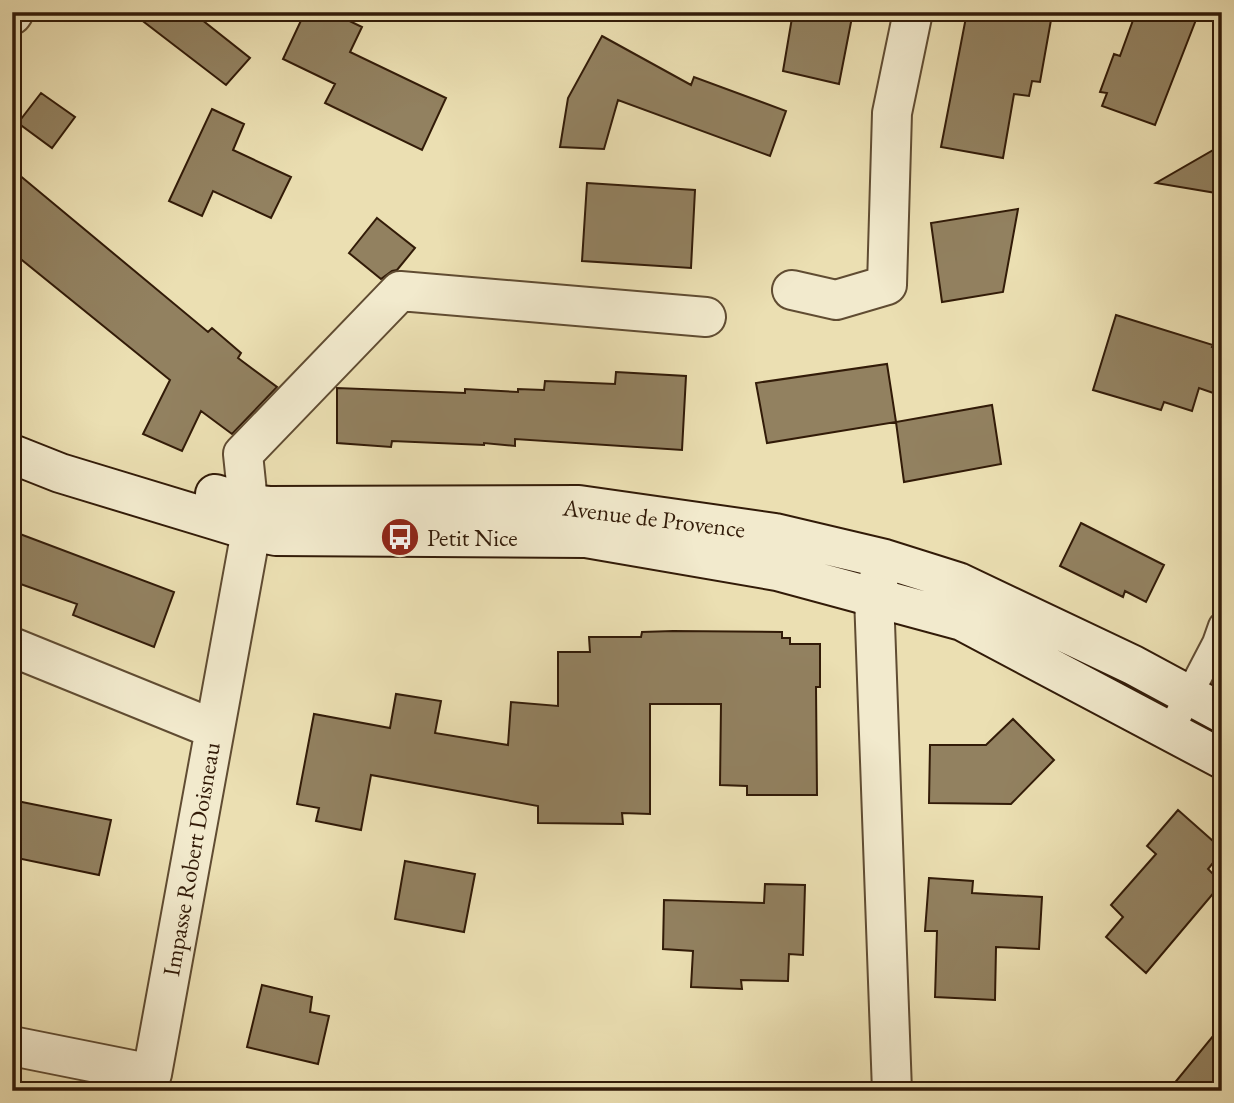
<svg xmlns="http://www.w3.org/2000/svg" width="1234" height="1103" viewBox="0 0 1234 1103" font-family="'EB Garamond',serif">
<style>
.building{fill:#928160;stroke:#321b08;stroke-width:2}
.lines{fill:none;stroke-linecap:round;stroke-linejoin:round}
.lane-casing{stroke:#604c32;stroke-width:30}
.street-casing{stroke:#604c32;stroke-width:42}
.secondary-casing{stroke:#321b08;stroke-width:42}
.lane{stroke:#f2eacd;stroke-width:26}
.street{stroke:#f2eacd;stroke-width:38}
.secondary{stroke:#f2eacd;stroke-width:38}
.labels{text-anchor:middle;dominant-baseline:central;stroke-width:5;stroke-linejoin:round;paint-order:stroke}
.street-label{font-size:24px;fill:#321b08;stroke:#f2eacd}
.poi-label{font-size:24px;fill:#321b08;stroke:#f2eacd;text-anchor:start}
</style>
<rect width="100%" height="100%" fill="#ebdfb2"/>
<filter id="stains"><feTurbulence type="fractalNoise" baseFrequency=".00286" numOctaves="4"/><feColorMatrix values="0 0 0 0 .2 0 0 0 0 .09 0 0 0 0 .02 0 0 0 .5 -.17"/></filter>
<radialGradient id="worn" r=".72"><stop offset=".6" stop-color="#630" stop-opacity="0"/><stop offset="1" stop-color="#630" stop-opacity=".3"/></radialGradient>
<path class="building" d="M 131,12 L 192,12 L 250,58 L 226,85 Z
M 305,12 L 331,12 L 362,27 L 350,52 L 446,98 L 422,150 L 325,103 L 335,84 L 283,59 Z
M 793,12 L 853,12 L 839,84 L 783,71 Z
M 967,12 L 1027,12 L 1026,16 L 1051,20 L 1040,82 L 1032,81 L 1029,96 L 1014,94 L 1003,158 L 941,147 Z
M 1136,12 L 1199,12 L 1155,125 L 1102,106 L 1107,93 L 1100,92 L 1114,54 L 1120,56 Z
M 602,36 L 691,85 L 694,77 L 786,111 L 770,156 L 618,100 L 604,149 L 560,147 L 568,98 Z
M 41,93 L 75,117 L 52,148 L 18,123 Z
M 212,109 L 244,124 L 233,150 L 291,177 L 271,218 L 213,191 L 202,216 L 169,201 Z
M 1222,145 L 1222,194 L 1156,183 Z
M 12,169 L 208,332 L 212,328 L 241,353 L 238,358 L 277,387 L 232,434 L 201,411 L 182,451 L 143,434 L 170,380 L 12,252 Z
M 587,183 L 695,190 L 691,268 L 582,261 Z
M 1018,209 L 1003,292 L 942,302 L 931,223 Z
M 377,218 L 415,248 L 397,270 L 392,271 L 381,279 L 349,253 Z
M 1116,315 L 1213,345 L 1212,347 L 1222,351 L 1222,396 L 1199,388 L 1192,411 L 1164,402 L 1161,410 L 1093,390 Z
M 887,364 L 896,422 L 767,443 L 756,383 Z
M 616,372 L 686,376 L 682,450 L 515,439 L 515,446 L 484,443 L 484,445 L 392,441 L 391,447 L 337,443 L 337,388 L 465,393 L 465,389 L 518,392 L 518,389 L 544,390 L 545,381 L 615,384 Z
M 992,405 L 1001,464 L 904,482 L 896,422 Z
M 1081,523 L 1164,565 L 1146,602 L 1125,591 L 1123,597 L 1060,566 Z
M 12,531 L 174,592 L 154,647 L 73,615 L 77,604 L 12,581 Z
M 673,631 L 782,632 L 782,638 L 790,638 L 790,644 L 820,644 L 820,687 L 816,687 L 817,795 L 747,795 L 747,786 L 720,785 L 721,704 L 650,704 L 650,814 L 622,813 L 623,824 L 538,823 L 538,806 L 371,775 L 361,830 L 316,821 L 319,808 L 297,804 L 314,714 L 390,728 L 396,694 L 441,701 L 435,733 L 508,745 L 511,702 L 558,706 L 558,652 L 590,652 L 589,637 L 641,637 L 642,632 Z
M 1013,719 L 1054,760 L 1011,804 L 929,803 L 930,745 L 986,745 Z
M 12,800 L 111,820 L 99,875 L 12,857 Z
M 1178,810 L 1222,849 L 1222,852 L 1208,869 L 1222,883 L 1146,973 L 1106,937 L 1123,917 L 1111,905 L 1156,854 L 1147,846 Z
M 405,861 L 475,874 L 464,932 L 395,919 Z
M 929,878 L 973,881 L 972,893 L 1042,897 L 1039,949 L 996,947 L 995,1000 L 935,997 L 937,931 L 925,931 Z
M 765,884 L 805,885 L 803,955 L 789,954 L 788,981 L 741,980 L 742,989 L 691,987 L 693,951 L 663,949 L 664,900 L 764,903 Z
M 262,985 L 312,997 L 310,1012 L 329,1016 L 318,1064 L 247,1047 Z
M 1222,1025 L 1222,1091 L 1168,1091 Z"/>
<g class="lines">
<g class="lane-casing">
<path id="lane" d="M 1170,731 L 1216,643 L 1222,626"/>
</g>
<g class="street-casing">
<path id="street" d="M 12,15 L 14,12
M 792,290 L 836,300 L 887,285 L 892,113 L 913,12
M 882,567 L 874,596 L 892,1091
M 12,647 L 214,729
M 12,1046 L 152,1074 L 251,531 L 243,454 L 400,291 L 706,317"/>
</g>
<g class="secondary-casing">
<path id="secondary" d="M 12,454 L 60,473 L 251,531 L 276,536 L 586,538 L 777,571 L 962,621 L 1222,759
M 215,494 L 249,504 L 269,506 L 579,505 L 775,533 L 885,559 L 958,582 L 1133,665 L 1222,713"/>
</g>
<use href="#lane" class="lane"/>
<use href="#street" class="street"/>
<use href="#secondary" class="secondary"/>
</g>
<defs>
<g id="bus-disc" transform="scale(2.0125)"><circle r="9.5" fill="#8f2418" stroke="#f2eacd"/><path d="M-5-6H5V4H4V6H2V4H-2V6H-4V4H-5ZM-3.5-4V0h7V-4ZM-3.5 1.2v1.5H-2V1.2ZM2 1.2v1.5H3.5V1.2Z" fill="#fff"/></g>
</defs>
<g fill-rule="evenodd">
<use href="#bus-disc" x="400" y="537"/>
</g>
<g class="labels">
<g class="street-label">
<text transform="translate(654 518) rotate(7)">Avenue de Provence</text>
<text transform="translate(191 859) rotate(-80)">Impasse Robert Doisneau</text>
</g>
<g class="poi-label">
<text x="427" y="537">Petit Nice</text>
</g>
</g>
<rect width="1234" height="1103" fill="none" stroke="#ebdfb2" stroke-width="42"/>
<rect x="14" y="14" width="1206" height="1075" fill="none" stroke="#321b08" stroke-width="3.5"/>
<rect x="21" y="21" width="1192" height="1061" fill="none" stroke="#321b08" stroke-width="2"/>
<rect width="100%" height="100%" filter="url(#stains)"/>
<rect width="100%" height="100%" fill="url(#worn)"/>
</svg>
